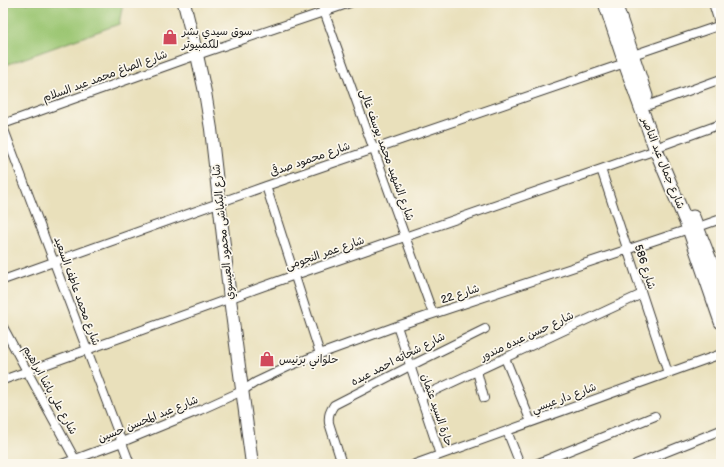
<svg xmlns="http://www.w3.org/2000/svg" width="724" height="467" viewBox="0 0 724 467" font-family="'Balsamiq Sans','Playpen Sans Arabic',sans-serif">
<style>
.green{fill:#9bc672;stroke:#5c7147}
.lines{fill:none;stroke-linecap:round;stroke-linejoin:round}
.street-casing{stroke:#3b3934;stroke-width:10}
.secondary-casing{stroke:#3b3934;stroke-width:14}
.primary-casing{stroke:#3b3934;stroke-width:15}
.street{stroke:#fff;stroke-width:8}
.secondary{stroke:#fff;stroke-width:12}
.primary{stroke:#fff;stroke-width:13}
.labels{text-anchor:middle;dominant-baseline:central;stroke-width:3.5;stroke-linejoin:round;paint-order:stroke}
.poi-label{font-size:11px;fill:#1c1c1c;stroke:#fbf7ec;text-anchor:start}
.street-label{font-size:11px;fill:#1c1c1c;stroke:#fbf7ec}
</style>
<rect width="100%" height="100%" fill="#fbf7ec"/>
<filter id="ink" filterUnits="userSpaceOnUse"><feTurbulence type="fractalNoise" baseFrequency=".025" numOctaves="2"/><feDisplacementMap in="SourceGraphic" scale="8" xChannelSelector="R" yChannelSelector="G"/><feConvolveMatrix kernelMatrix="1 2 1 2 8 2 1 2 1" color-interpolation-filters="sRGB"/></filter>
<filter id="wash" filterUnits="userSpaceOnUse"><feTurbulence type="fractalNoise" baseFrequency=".012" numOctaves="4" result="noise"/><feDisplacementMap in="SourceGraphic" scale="16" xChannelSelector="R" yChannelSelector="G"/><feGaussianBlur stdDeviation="0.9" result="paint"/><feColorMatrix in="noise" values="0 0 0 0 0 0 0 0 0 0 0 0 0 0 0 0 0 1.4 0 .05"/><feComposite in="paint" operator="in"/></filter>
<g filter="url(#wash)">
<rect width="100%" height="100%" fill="#e9e0bb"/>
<path class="green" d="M 3,3 L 123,3 L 119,24 L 3,66 Z"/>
</g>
<g filter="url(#ink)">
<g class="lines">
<g class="street-casing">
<path id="street" d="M 321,3 L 433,314
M 713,3 L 720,26
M 630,56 L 721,25
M 649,105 L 721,79
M 3,124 L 197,55 L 350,3
M 3,127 L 130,464
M 663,145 L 721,124
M 601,169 L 668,373
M 266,186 L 320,354
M 698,227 L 721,219
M 3,280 L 266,186 L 625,63
M 397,326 L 440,455
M 3,327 L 77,463
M 505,358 L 531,422
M 477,371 L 484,398
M 3,380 L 295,275 L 656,150
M 421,397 L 642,294
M 507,431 L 520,464
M 62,464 L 122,442 L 200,410 L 242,391 L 256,382 L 292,365 L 320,354 L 397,326 L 689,229
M 342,464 L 329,423 C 328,415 330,411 334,405 L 410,366 L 485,329
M 415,464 L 721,354
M 536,464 L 655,416
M 636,464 L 721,430"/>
</g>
<g class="secondary-casing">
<path id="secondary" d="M 184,3 L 197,55 L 205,92 L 211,129 L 230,299 L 252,464"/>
</g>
<g class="primary-casing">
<path id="primary" d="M 605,3 L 625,63 L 656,150 L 689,229 L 721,322
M 615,3 L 646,96
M 693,217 L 721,288"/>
</g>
<use href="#street" class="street"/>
<use href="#secondary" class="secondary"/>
<use href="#primary" class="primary"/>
</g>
</g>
<defs>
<g id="shop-bare" transform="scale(1.2)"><path d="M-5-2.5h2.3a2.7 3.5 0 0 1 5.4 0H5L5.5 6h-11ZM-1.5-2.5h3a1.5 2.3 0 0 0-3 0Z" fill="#d1495b" stroke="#fbf7ec" stroke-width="2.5" paint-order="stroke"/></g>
</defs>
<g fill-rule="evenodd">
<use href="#shop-bare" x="170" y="37"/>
<use href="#shop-bare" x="267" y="359"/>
</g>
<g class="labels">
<g class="poi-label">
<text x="182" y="31">سوق سيدي بشر<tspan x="182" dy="13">للكمبيوتر</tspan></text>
<text x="279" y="359">حلواني برنيس</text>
</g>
<g class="street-label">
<text transform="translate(105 76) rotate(-20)">شارع الصاغ محمد عبد السلام</text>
<text transform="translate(387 155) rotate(70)">شارع الشهيد محمد يوسف غالى</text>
<text transform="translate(310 159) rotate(-19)">شارع محمود صدقى</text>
<text transform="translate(663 163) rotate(68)">شارع جمال عبد الناصر</text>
<text transform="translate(223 232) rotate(-96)">شارع البكباشى محمود العيسوي</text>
<text transform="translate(325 253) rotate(-19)">شارع عمر النجومى</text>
<text transform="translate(645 267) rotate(72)">شارع 586</text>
<text transform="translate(77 291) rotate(70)">شارع محمد عاطف السعيد</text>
<text transform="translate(460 294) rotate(-18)">شارع 22</text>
<text transform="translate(527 336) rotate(-25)">شارع حسن عبده مندور</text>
<text transform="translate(398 359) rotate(-27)">شارع شحاته احمد عبده</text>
<text transform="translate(50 390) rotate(61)">شارع على باشا ابراهيم</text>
<text transform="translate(564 398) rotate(-20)">شارع دار عيسي</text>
<text transform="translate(437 410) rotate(71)">حارة السيد عثمان</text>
<text transform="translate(148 419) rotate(-22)">شارع عبد المحسن حسين</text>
</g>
</g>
<rect width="724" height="467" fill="none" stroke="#fbf7ec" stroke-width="16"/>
</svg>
